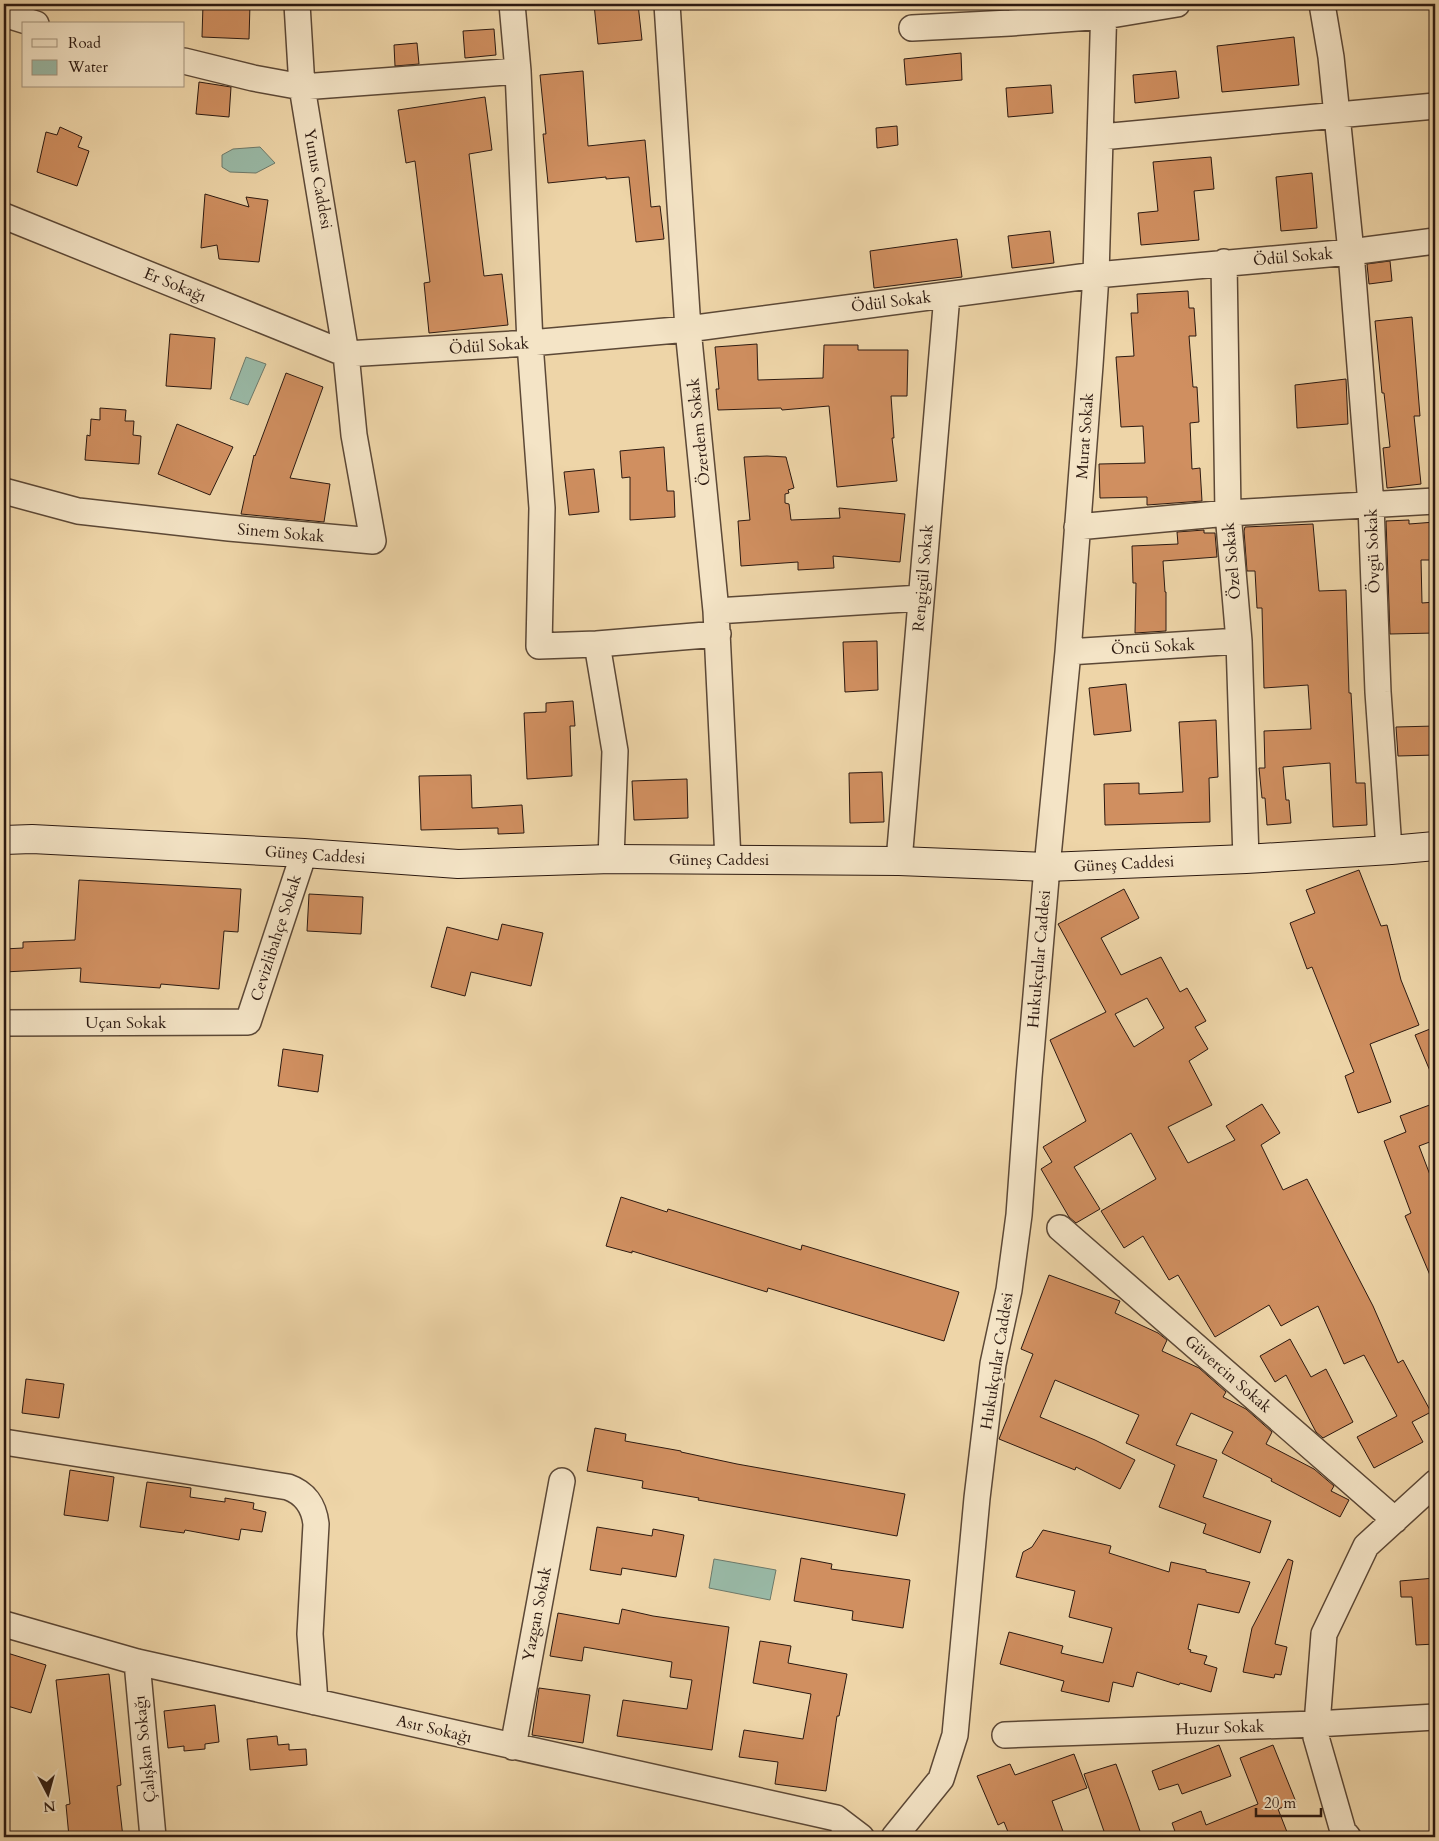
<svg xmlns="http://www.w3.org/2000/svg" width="1439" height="1841" viewBox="0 0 1439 1841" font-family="Cardo,serif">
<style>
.water{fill:#99b9a6;stroke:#6d796a}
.building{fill:#d08f60;stroke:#2c1910;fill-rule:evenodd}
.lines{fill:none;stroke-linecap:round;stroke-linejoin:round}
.minor-casing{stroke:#5c4836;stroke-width:28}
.secondary-casing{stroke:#2c1910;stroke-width:30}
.minor{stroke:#f4e4c6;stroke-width:25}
.secondary{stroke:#f4e4c6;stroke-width:28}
.labels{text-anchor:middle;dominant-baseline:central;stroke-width:4;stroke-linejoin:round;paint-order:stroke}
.street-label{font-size:16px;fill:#2c1910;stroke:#f4e4c6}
</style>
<rect width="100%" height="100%" fill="#eed5a8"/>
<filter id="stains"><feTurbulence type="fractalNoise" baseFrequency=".004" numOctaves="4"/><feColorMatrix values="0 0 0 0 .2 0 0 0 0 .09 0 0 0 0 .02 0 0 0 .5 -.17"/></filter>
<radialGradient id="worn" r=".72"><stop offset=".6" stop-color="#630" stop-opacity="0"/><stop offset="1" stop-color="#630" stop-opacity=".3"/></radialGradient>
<path class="water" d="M 260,147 L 275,163 L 256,173 L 230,172 L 222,167 L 222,155 L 233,149 Z
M 246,357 L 266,364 L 248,405 L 230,399 Z
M 714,1559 L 776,1570 L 770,1600 L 709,1588 Z"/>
<path class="building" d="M 203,4 L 250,4 L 249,39 L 202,37 Z
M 594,4 L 638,4 L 642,40 L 598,44 Z
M 494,29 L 496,55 L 465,58 L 463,31 Z
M 1294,37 L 1299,85 L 1222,92 L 1217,46 Z
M 417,43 L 419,64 L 395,66 L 394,45 Z
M 961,53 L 962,80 L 906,85 L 904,59 Z
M 583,71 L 588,146 L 645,140 L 651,207 L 660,206 L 664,239 L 636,242 L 629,177 L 606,179 L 606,177 L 548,183 L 543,134 L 546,134 L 540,75 Z
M 1176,71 L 1179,98 L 1135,103 L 1133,75 Z
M 199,82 L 231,87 L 229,117 L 196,114 Z
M 1051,85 L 1053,113 L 1008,117 L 1006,88 Z
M 485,97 L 492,150 L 469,154 L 484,276 L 502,274 L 508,325 L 429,333 L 424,283 L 430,282 L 415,161 L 406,163 L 398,110 Z
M 897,126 L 898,145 L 877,148 L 876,128 Z
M 60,127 L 82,137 L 78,147 L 89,151 L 77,186 L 37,172 L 46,132 L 57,135 Z
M 1211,157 L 1214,189 L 1194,191 L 1199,240 L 1141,245 L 1138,213 L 1158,211 L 1153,162 Z
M 1312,173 L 1317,228 L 1281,231 L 1276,177 Z
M 205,194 L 249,207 L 246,197 L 268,200 L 259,262 L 219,259 L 217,245 L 201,248 Z
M 1050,231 L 1054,263 L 1012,268 L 1008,236 Z
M 957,239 L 962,277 L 874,288 L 870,251 Z
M 1390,261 L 1392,281 L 1369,284 L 1367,264 Z
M 1188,291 L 1189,308 L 1194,308 L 1196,336 L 1189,336 L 1193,387 L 1197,387 L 1199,422 L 1190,423 L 1192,469 L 1200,468 L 1202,501 L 1147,505 L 1147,497 L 1100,498 L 1099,464 L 1145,463 L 1143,426 L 1121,427 L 1116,357 L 1134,356 L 1131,313 L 1138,313 L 1137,294 Z
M 1412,317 L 1420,416 L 1414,416 L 1421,484 L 1387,488 L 1383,448 L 1390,447 L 1384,393 L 1382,393 L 1375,321 Z
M 170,334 L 215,338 L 211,389 L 166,386 Z
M 757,344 L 758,380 L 823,378 L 824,345 L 858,345 L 858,350 L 908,350 L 907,396 L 891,396 L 894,438 L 892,438 L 897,481 L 837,487 L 829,406 L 782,410 L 781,408 L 718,410 L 716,389 L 719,389 L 715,347 Z
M 286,373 L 323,387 L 290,478 L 330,484 L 324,522 L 241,514 L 254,455 L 255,456 Z
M 1346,379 L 1348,424 L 1297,428 L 1295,385 Z
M 100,408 L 126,410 L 125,421 L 134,421 L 133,435 L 141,436 L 139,464 L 85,460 L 87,435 L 90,436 L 91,419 L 100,420 Z
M 177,424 L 233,447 L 210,495 L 158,474 Z
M 664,447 L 667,491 L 674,491 L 675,517 L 630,520 L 630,477 L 622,478 L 620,451 Z
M 767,456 L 786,457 L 794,488 L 788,490 L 789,493 L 785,494 L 785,503 L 789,504 L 791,520 L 840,518 L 839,508 L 905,514 L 900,562 L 833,556 L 834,568 L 798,570 L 798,562 L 741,566 L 738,521 L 750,520 L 744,457 Z
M 594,469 L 599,512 L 569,515 L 564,472 Z
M 1409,520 L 1409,524 L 1435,522 L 1435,560 L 1421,560 L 1422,603 L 1435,602 L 1435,633 L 1390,634 L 1386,521 Z
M 1313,524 L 1319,591 L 1346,590 L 1349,693 L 1351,693 L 1356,783 L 1365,783 L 1367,825 L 1333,827 L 1330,763 L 1283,767 L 1286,800 L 1289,800 L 1291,823 L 1267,825 L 1265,798 L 1262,798 L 1259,768 L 1265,768 L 1264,731 L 1311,729 L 1308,685 L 1264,688 L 1262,608 L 1257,608 L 1255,571 L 1247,571 L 1244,531 L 1245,527 Z
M 1204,530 L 1204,533 L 1215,533 L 1217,557 L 1163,561 L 1165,592 L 1166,592 L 1166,631 L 1135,633 L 1136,583 L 1133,583 L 1132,546 L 1178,544 L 1177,532 Z
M 877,641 L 878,690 L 845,692 L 843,642 Z
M 1126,684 L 1131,731 L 1094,735 L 1089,688 Z
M 573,701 L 575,726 L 570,726 L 572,776 L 527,779 L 524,713 L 546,712 L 546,703 Z
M 1216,720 L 1218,777 L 1209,778 L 1210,822 L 1105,825 L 1104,784 L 1139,783 L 1139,794 L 1183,792 L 1179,722 Z
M 1435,726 L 1435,755 L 1398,756 L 1396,727 Z
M 882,772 L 884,822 L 850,823 L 849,773 Z
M 471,775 L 472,808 L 522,805 L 524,833 L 498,834 L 498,828 L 421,830 L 419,776 Z
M 687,779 L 688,818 L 634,820 L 632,781 Z
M 1359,870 L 1381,926 L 1387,925 L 1401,980 L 1419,1025 L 1370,1044 L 1391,1102 L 1358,1113 L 1345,1076 L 1354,1072 L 1312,967 L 1307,969 L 1290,923 L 1315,913 L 1306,890 Z
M 79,880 L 241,889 L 238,932 L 224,931 L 219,989 L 161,984 L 160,988 L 80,982 L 81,968 L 4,972 L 4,949 L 23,948 L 23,942 L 75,940 Z
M 1124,889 L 1139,918 L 1101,938 L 1121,975 L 1161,957 L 1180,992 L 1187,988 L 1206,1021 L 1195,1027 L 1208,1049 L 1189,1061 L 1212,1105 L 1168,1127 L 1188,1163 L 1235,1140 L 1226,1126 L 1262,1104 L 1280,1133 L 1261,1145 L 1283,1190 L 1307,1179 L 1373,1306 L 1398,1363 L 1403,1360 L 1431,1412 L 1412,1422 L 1423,1442 L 1374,1468 L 1357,1437 L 1397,1416 L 1364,1355 L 1344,1364 L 1318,1306 L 1281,1326 L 1269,1305 L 1215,1337 L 1178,1275 L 1169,1280 L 1143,1236 L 1124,1248 L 1101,1211 L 1156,1179 L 1131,1133 L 1074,1167 L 1100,1209 L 1076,1223 L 1069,1217 L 1041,1169 L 1052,1162 L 1043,1147 L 1086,1121 L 1050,1040 L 1106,1012 L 1058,924 ZM 1147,998 L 1164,1028 L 1134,1047 L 1115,1014 Z
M 309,894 L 363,897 L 361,934 L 307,931 Z
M 502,924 L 543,933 L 531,986 L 471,972 L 465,996 L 431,987 L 447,927 L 498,940 Z
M 1435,1027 L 1435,1083 L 1415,1035 Z
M 283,1049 L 323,1055 L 318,1092 L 278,1086 Z
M 1435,1103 L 1435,1140 L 1419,1146 L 1435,1188 L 1435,1287 L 1405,1216 L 1411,1213 L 1384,1141 L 1406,1132 L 1400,1116 Z
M 621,1197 L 667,1212 L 668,1209 L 801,1250 L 802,1245 L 959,1292 L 944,1341 L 768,1288 L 767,1292 L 632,1251 L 632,1253 L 606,1246 Z
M 1049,1275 L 1120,1301 L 1115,1313 L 1158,1333 L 1167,1340 L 1162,1351 L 1199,1368 L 1226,1392 L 1223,1397 L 1246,1409 L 1272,1432 L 1266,1444 L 1314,1469 L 1334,1486 L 1331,1491 L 1349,1500 L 1340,1517 L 1271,1481 L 1272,1479 L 1222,1453 L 1233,1432 L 1191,1413 L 1176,1445 L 1217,1460 L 1203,1497 L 1271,1521 L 1260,1553 L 1203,1533 L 1206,1524 L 1159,1507 L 1175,1465 L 1126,1443 L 1139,1415 L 1055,1380 L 1040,1417 L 1095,1440 L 1135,1460 L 1120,1489 L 1076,1467 L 1075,1470 L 999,1439 L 1033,1354 L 1021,1349 Z
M 1290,1339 L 1311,1377 L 1326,1369 L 1353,1422 L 1323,1438 L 1316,1432 L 1286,1375 L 1275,1382 L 1260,1356 Z
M 26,1379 L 64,1384 L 59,1418 L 22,1413 Z
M 595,1428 L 626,1434 L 625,1441 L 681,1451 L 681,1452 L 737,1464 L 905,1494 L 897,1536 L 698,1500 L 699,1498 L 642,1488 L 643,1481 L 587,1471 Z
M 70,1470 L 114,1477 L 108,1521 L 64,1515 Z
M 147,1482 L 191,1488 L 190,1497 L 225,1502 L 225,1498 L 254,1503 L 253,1509 L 266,1512 L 262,1532 L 241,1529 L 239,1540 L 185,1530 L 184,1533 L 140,1527 Z
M 597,1527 L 652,1536 L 653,1529 L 684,1535 L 676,1577 L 622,1568 L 621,1575 L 590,1570 Z
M 1043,1530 L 1111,1546 L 1109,1553 L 1169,1572 L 1171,1562 L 1206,1570 L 1206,1572 L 1250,1582 L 1239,1613 L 1198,1604 L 1188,1649 L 1191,1650 L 1190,1652 L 1207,1656 L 1204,1664 L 1217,1668 L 1211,1692 L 1180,1683 L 1179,1685 L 1137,1672 L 1133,1687 L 1113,1682 L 1109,1702 L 1061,1691 L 1064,1681 L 1000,1664 L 1009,1632 L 1063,1646 L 1061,1653 L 1103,1663 L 1112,1628 L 1069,1617 L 1075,1591 L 1016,1577 L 1023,1552 L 1032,1547 Z
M 801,1558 L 832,1564 L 831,1569 L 910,1580 L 903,1628 L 852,1620 L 853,1611 L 794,1601 Z
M 1288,1559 L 1293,1561 L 1275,1644 L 1287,1647 L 1281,1675 L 1275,1674 L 1274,1678 L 1243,1672 L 1252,1628 Z
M 1435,1578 L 1435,1644 L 1416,1645 L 1412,1597 L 1401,1597 L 1400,1581 Z
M 622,1609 L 653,1616 L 729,1627 L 712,1750 L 617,1736 L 623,1700 L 687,1709 L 692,1680 L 670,1677 L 672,1662 L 584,1647 L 582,1661 L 550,1656 L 558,1613 L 619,1624 Z
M 760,1641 L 791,1646 L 788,1663 L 847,1674 L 839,1716 L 837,1716 L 826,1791 L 775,1784 L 778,1762 L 739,1757 L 744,1730 L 803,1739 L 811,1694 L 753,1683 Z
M 4,1652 L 46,1665 L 31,1713 L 4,1705 Z
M 109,1674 L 121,1785 L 117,1786 L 123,1837 L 69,1837 L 66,1805 L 70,1804 L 56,1680 Z
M 539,1688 L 590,1695 L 583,1743 L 532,1735 Z
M 215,1705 L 219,1742 L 205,1744 L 205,1749 L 184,1751 L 184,1746 L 168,1748 L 164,1711 Z
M 277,1736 L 278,1745 L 289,1744 L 289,1750 L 306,1749 L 307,1765 L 250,1770 L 247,1739 Z
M 1219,1745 L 1231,1776 L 1182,1794 L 1178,1784 L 1159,1790 L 1152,1771 Z
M 1273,1745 L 1296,1802 L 1278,1809 L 1287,1832 L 1273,1837 L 1177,1837 L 1172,1823 L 1201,1811 L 1206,1825 L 1258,1804 L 1240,1758 Z
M 1074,1754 L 1087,1788 L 1052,1801 L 1065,1837 L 1010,1837 L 1004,1822 L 998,1825 L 977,1776 L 1010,1764 L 1015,1775 Z
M 1116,1764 L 1130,1802 L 1142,1837 L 1106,1837 L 1084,1774 Z"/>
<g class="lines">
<g class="minor-casing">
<path id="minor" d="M 512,4 L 518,71
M 667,4 L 688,329 L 716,611 L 728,860
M 1322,4 L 1331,57 L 1351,252 L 1371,505 L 1378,692 L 1389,849 L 1391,850
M 4,14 L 36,24
M 912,28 L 1010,23 L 1105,16 L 1177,4
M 184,61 L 253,78 L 302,87 L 518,71 L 530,343 L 542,508 L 539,646 L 597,644
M 1101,137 L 1435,106
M 4,216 L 346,354 L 530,343 L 688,329 L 1096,275 L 1351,252 L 1435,241
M 1224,262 L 1228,513 L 1239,641 L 1246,859
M 4,491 L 78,511 L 229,528 L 373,541 L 354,435 L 346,354 L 302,87 L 297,4
M 1077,527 L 1228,513 L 1435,501
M 716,611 L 921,598
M 1068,652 L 1239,641
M 611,859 L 615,751 L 597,644 L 718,634
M 899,861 L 947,295
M 4,1023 L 248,1022 L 304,853
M 1060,1228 L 1395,1520
M 4,1442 L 288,1487 C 305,1493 314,1506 316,1524 L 310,1634 L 315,1702
M 4,1624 L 137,1662 L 836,1818 L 861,1837
M 137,1662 L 153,1837
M 1005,1735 L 1316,1724 L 1435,1717
M 513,1747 L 562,1481
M 894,1837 L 941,1779 L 955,1735 L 977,1498 L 993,1364 L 1009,1290 L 1019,1215 L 1029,1077 L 1047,867 L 1068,652 L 1090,365 L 1096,275 L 1104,4
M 1348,1837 L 1343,1831 L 1316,1737 L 1324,1634 L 1366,1546 L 1435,1483"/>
</g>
<g class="secondary-casing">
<path id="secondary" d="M 4,840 L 32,839 L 304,853 L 458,864 L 611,859 L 899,861 L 1047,867 L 1246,859 L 1391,850 L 1435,846"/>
</g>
<use href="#minor" class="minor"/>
<use href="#secondary" class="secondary"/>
</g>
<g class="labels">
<g class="street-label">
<text transform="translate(318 179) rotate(80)">Yunus Caddesi</text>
<text transform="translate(1293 257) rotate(-5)">Ödül Sokak</text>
<text transform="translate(175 285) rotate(22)">Er Sokağı</text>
<text transform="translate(891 302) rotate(-7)">Ödül Sokak</text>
<text transform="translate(489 346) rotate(-4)">Ödül Sokak</text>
<text transform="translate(699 432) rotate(-96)">Özerdem Sokak</text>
<text transform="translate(1085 436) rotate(-86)">Murat Sokak</text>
<text transform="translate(281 533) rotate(5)">Sinem Sokak</text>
<text transform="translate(1373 551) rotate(-92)">Övgü Sokak</text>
<text transform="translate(1232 561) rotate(-95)">Özel Sokak</text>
<text transform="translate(923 578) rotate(-85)">Rengigül Sokak</text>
<text transform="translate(1153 647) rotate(-3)">Öncü Sokak</text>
<text transform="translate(315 855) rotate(4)">Güneş Caddesi</text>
<text x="719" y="860">Güneş Caddesi</text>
<text transform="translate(1124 864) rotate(-3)">Güneş Caddesi</text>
<text transform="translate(276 938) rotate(-72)">Cevizlibahçe Sokak</text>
<text transform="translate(1039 959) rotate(-85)">Hukukçular Caddesi</text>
<text x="126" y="1023">Uçan Sokak</text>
<text transform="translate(997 1361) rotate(-81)">Hukukçular Caddesi</text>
<text transform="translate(1228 1374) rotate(41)">Güvercin Sokak</text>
<text transform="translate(537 1614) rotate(-79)">Yazgan Sokak</text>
<text transform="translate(1220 1728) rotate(-2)">Huzur Sokak</text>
<text transform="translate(434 1729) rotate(13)">Asır Sokağı</text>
<text transform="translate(145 1749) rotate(-96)">Çalışkan Sokağı</text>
</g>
</g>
<rect width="1439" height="1841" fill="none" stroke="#eed5a8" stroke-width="20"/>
<rect x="5" y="5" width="1429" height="1831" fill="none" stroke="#2c1910" stroke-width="2.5"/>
<rect x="10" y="10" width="1419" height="1821" fill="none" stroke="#2c1910"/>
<rect x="22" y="22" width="162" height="65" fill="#f4e4c6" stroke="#a4937d"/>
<rect x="32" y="39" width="25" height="8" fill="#f4e4c6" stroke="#a4937d"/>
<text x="68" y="48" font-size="15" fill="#2c1910">Road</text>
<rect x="32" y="60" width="25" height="15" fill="#99b9a6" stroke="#a4937d"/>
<text x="68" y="72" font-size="15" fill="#2c1910">Water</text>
<g transform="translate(48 1794) rotate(174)" stroke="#f4e4c6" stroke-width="4" paint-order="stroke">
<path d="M0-4L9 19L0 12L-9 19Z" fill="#2c1910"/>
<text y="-8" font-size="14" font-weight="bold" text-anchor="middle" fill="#2c1910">N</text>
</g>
<path d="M1256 1808v8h65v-8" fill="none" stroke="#2c1910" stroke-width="2.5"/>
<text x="1264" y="1808" font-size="15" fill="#2c1910" stroke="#f4e4c6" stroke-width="4" paint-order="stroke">20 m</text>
<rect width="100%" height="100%" filter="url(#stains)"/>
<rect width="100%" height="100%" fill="url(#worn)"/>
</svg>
